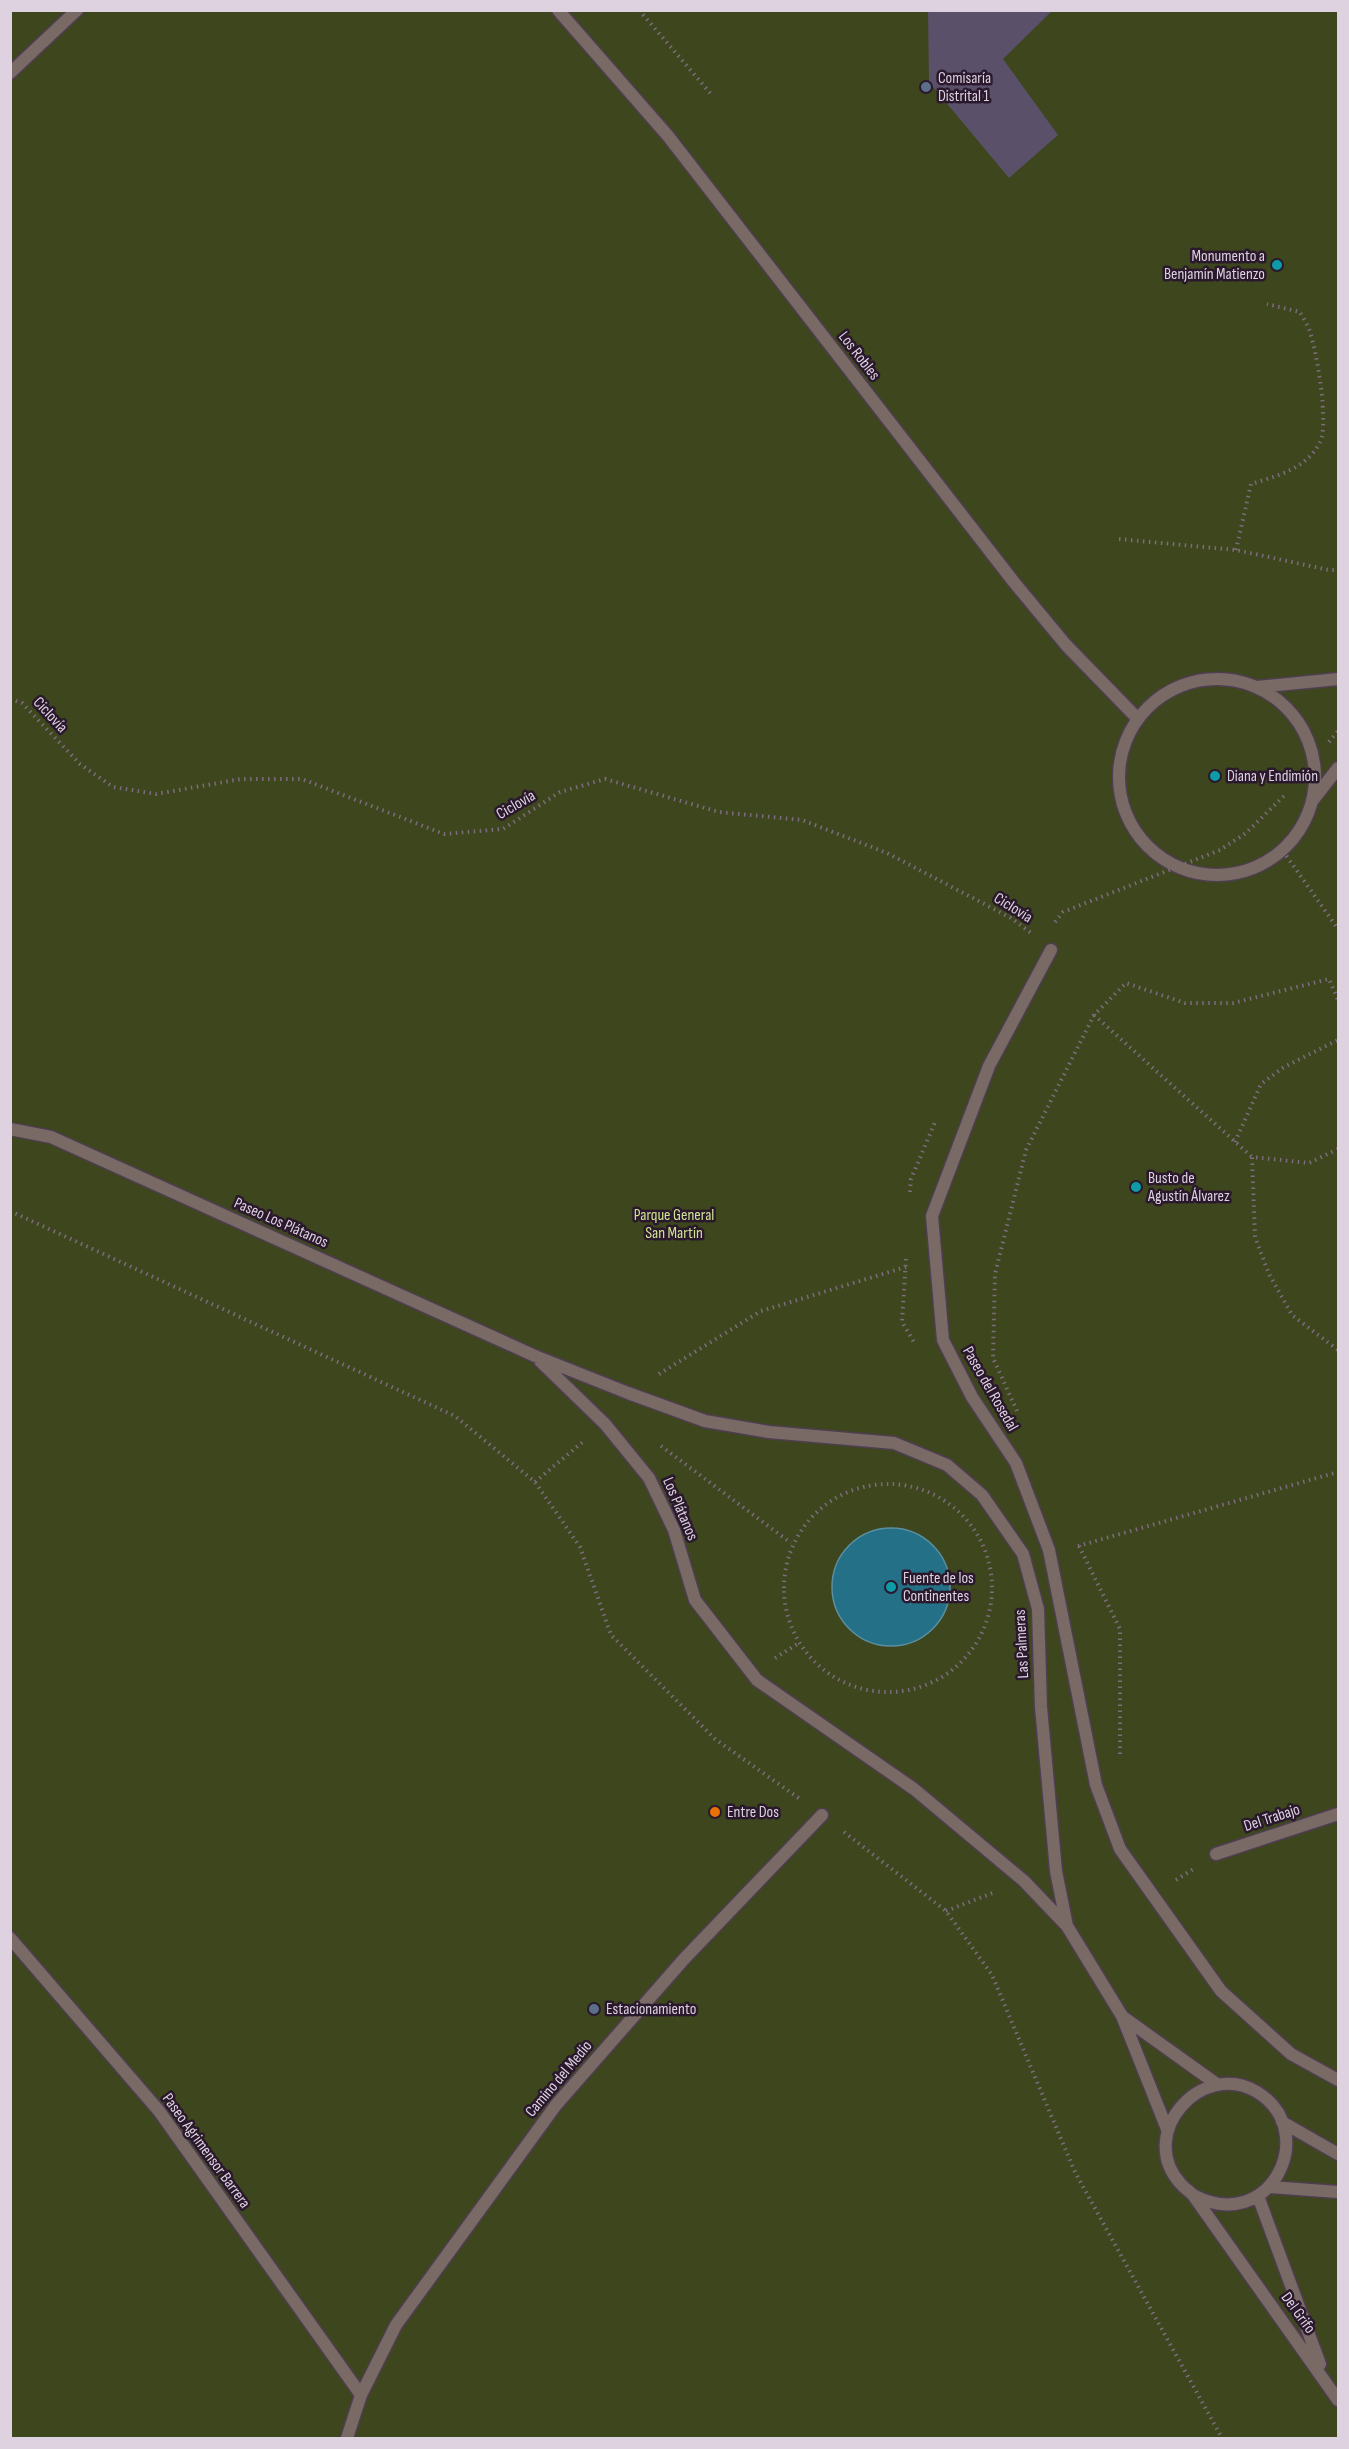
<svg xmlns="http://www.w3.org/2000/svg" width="1349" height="2449" viewBox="0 0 1349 2449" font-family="'Sofia Sans Condensed',sans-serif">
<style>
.park{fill:#3d461d}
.water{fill:#247187;stroke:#5c8ea2;stroke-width:1.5}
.building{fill:#5b506a}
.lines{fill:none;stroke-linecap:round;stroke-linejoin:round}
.street-casing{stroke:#4f3e52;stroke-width:15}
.path{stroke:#7c6c7e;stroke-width:4;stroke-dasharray:1.5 4.5;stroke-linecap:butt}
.street{stroke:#796a65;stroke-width:12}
.service-dot{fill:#5c6f8a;stroke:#2a182d;stroke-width:2}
.culture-dot{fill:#0f9aa8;stroke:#2a182d;stroke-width:2}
.food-dot{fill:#e8710a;stroke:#2a182d;stroke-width:2}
.labels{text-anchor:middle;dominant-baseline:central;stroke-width:5;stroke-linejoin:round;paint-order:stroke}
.poi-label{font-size:16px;fill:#ded2e0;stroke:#2a182d;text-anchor:start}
.street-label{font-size:16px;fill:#ded2e0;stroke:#2a182d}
.park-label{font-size:16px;fill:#cfe490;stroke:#2a182d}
</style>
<rect width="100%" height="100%" fill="#342237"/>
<path class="park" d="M 11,11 L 1338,11 L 1338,2438 L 11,2438 Z"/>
<path class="water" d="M832 1587a59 59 0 1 1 118 0a59 59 0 1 1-118 0Z"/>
<path class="building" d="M 928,10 L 1053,10 L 1003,59 L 1058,135 L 1009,178 L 929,82 Z"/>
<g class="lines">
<g class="street-casing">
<path id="street" d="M 558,10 L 668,136 L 1013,581 L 1066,645 L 1137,718
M 10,73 L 77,10
M1119 777a98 98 0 1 1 196 0a98 98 0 1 1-196 0Z
M 1257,687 L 1338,679
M 1313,800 L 1338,768
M 1051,950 L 989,1066 L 932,1216 L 943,1340 L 972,1397 L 1016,1463 L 1049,1550 L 1096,1785 L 1120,1849 L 1221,1991 L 1291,2054 L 1338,2080
M 10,1129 L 51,1137 L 535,1356 L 628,1393 L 705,1421 L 769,1432 L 894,1443 L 947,1465 L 982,1495 L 1023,1554 L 1038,1609 L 1041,1707 L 1056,1871 L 1067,1926
M 540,1361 L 605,1424 L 649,1478 L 674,1530 L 695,1600 L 757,1680 L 914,1789 L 1024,1881 L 1067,1926 L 1122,2016 L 1167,2129
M 1216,1854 L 1338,1814
M 10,1938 L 159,2111 L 361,2395
M 1123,2017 L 1218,2085
M 1282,2122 L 1338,2154
M 1270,2187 L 1338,2192
M 1193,2195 C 1271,2236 1321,2131 1257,2092 C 1202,2059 1136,2133 1180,2183 C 1183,2187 1189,2191 1193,2195 L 1338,2400
M 1258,2196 L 1320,2364
M 347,2438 L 361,2395 L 396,2325 L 556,2105 L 684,1959 L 822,1815"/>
</g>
<path class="path" d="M 639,10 L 711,94
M 1119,539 L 1236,550 L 1329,570 L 1338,570
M 1236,550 L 1251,484 C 1276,476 1307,469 1320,442 C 1329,423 1317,353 1310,332 C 1308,325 1303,318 1300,312 L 1267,304
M 10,699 L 22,703 L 80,764 L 113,787 L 156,794 L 241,779 L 302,779 L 444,834 L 503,829 L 560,792 L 605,779 L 719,812 L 802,820 L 887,853 L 1011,918 L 1031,933
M 1329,742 L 1338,731
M 1283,851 L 1338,929
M 1055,922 L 1063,912 L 1220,850 L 1246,833 L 1286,794
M 1094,1015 L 1252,1157
M 1235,1142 L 1261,1084 L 1284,1067 L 1338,1040
M 1338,1149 L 1309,1163 L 1252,1157 L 1255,1237 L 1269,1274 L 1292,1315 L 1338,1350
M 910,1192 L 911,1179 L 936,1120
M 10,1211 L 455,1416 L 535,1482 L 580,1547 L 611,1635 L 715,1739 L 800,1799
M 906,1259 L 902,1322 L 915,1344
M 659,1374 L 761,1311 L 906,1267
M 1017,1411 L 993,1358 L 995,1274 L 1026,1150 L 1094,1015 L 1126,983 L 1185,1003 L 1233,1003 L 1329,979 L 1338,1000
M 661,1446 L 791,1543
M 535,1482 L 585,1440
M784 1588a104 104 0 1 1 208 0a104 104 0 1 1-208 0Z
M 1078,1546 L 1338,1472
M 1079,1546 L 1120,1629 L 1120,1757
M 775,1658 L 799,1643
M 844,1832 L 946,1911 L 992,1975 L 1075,2172 L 1222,2438
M 1176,1880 L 1195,1868
M 946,1911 L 995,1892"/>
<use href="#street" class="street"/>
</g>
<g class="service-dot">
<circle cx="926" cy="87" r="6"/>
<circle cx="594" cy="2009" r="6"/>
</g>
<g class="culture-dot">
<circle cx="1277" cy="265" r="6"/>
<circle cx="1215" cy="776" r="6"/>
<circle cx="1136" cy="1187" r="6"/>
<circle cx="891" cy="1587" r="6"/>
</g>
<circle class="food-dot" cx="715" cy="1812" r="6"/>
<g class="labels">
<g class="poi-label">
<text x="938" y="78">Comisaría<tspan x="938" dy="18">Distrital 1</tspan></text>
<text x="1265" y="256" text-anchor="end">Monumento a<tspan x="1265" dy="18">Benjamín Matienzo</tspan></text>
<text x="1227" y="776">Diana y Endimión</text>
<text x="1148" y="1178">Busto de<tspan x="1148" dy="18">Agustín Álvarez</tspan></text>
<text x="903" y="1578">Fuente de los<tspan x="903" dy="18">Continentes</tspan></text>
<text x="727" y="1812">Entre Dos</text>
<text x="606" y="2009">Estacionamiento</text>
</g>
<g class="street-label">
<text transform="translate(859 356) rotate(52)">Los Robles</text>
<text transform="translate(50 715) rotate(47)">Ciclovía</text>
<text transform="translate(516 805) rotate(-30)">Ciclovía</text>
<text transform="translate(1013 908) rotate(32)">Ciclovía</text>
<text transform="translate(281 1223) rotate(24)">Paseo Los Plátanos</text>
<text transform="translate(990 1389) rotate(60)">Paseo del Rosedal</text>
<text transform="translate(680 1509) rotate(67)">Los Plátanos</text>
<text transform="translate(1022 1644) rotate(-93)">Las Palmeras</text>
<text transform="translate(1272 1818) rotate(-18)">Del Trabajo</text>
<text transform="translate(559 2079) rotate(-50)">Camino del Medio</text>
<text transform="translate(206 2151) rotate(54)">Paseo Agrimensor Barrera</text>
<text transform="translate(1298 2313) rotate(54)">Del Grifo</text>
</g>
<g class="park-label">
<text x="674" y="1215">Parque General<tspan x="674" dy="18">San Martín</tspan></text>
</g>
</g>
<rect width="1349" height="2449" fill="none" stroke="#ded2e0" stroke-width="24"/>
</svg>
